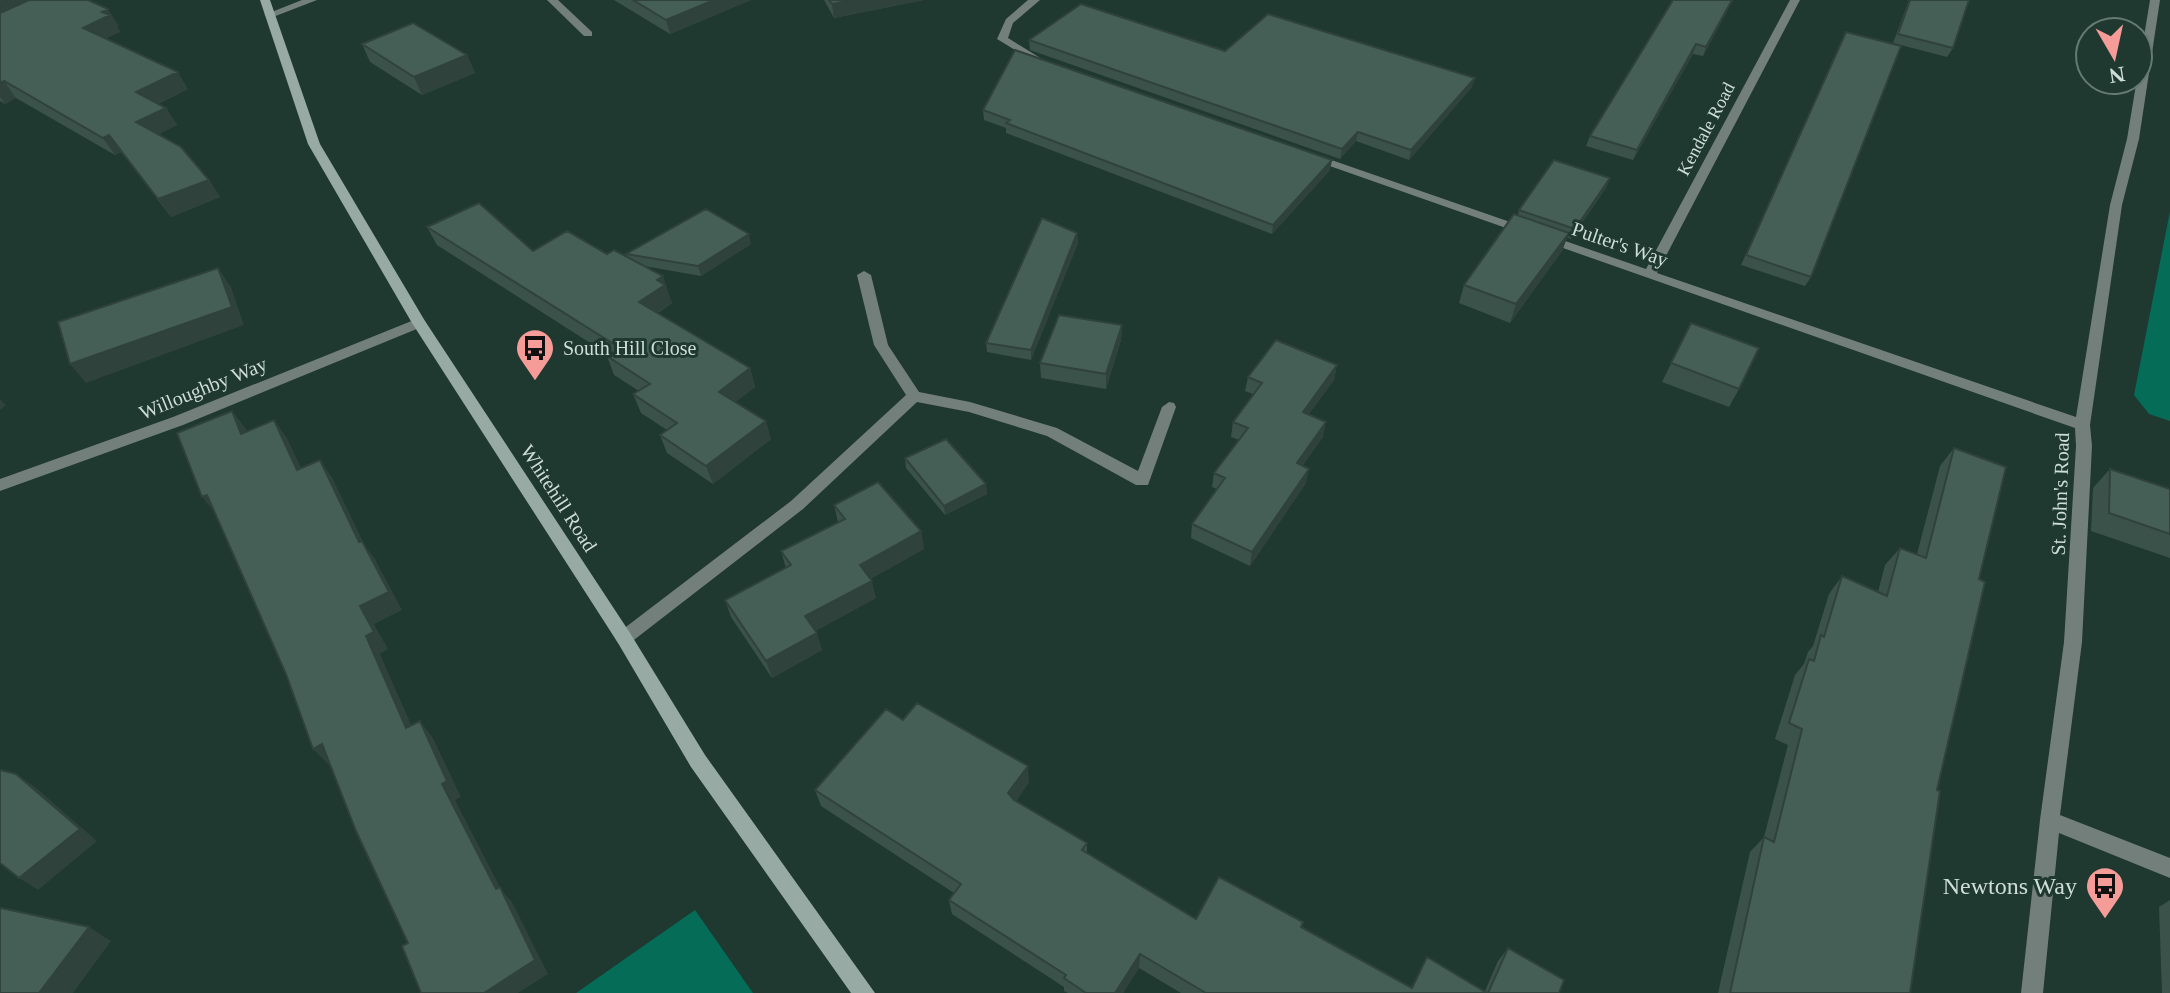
<svg xmlns="http://www.w3.org/2000/svg" width="2170" height="993" viewBox="0 0 2170 993" font-family="'Times New Roman',serif">
<style>
.green{fill:#046c57}
.lines{fill:none;stroke-linecap:round;stroke-linejoin:round}
.street{fill:#737f7b;fill-rule:evenodd}
.secondary{fill:#97aaa3;fill-rule:evenodd}
.wall{fill:#3b524a}
.shaded-wall{fill:#30423c}
.building{fill:#455f56;stroke:#30423c;stroke-width:2}
.labels{text-anchor:middle;dominant-baseline:central;stroke-width:6;stroke-linejoin:round;paint-order:stroke}
.far-street-label{font-size:18px;fill:#ceddd8;stroke:#1f3830}
.street-label{font-size:20px;fill:#ceddd8;stroke:#1f3830}
.poi-label{font-size:20px;fill:#ceddd8;stroke:#1f3830;text-anchor:start}
.near-poi-label{font-size:24px;fill:#ceddd8;stroke:#1f3830;text-anchor:end}
</style>
<rect width="100%" height="100%" fill="#1f3830"/>
<path class="green" d="M 2170,211 L 2170,421 L 2149,414 L 2134,395 Z
M 695,910 L 753,993 L 576,993 Z"/>
<g class="lines">
<path class="street" d="M 302,0 L 317,0 L 273,17 L 264,15 Z
M 547,0 L 558,0 L 592,32 L 592,36 L 584,36 Z
M 1028,0 L 1040,0 L 1013,23 L 1008,38 L 1042,59 L 1042,63 L 1038,64 L 997,39 L 1006,19 Z
M 1790,0 L 1800,0 L 1657,273 L 2076,417 L 2110,205 L 2127,139 L 2150,0 L 2160,0 L 2139,139 L 2122,205 L 2090,425 L 2092,446 L 2082,642 L 2060,815 L 2170,858 L 2170,878 L 2059,833 L 2043,993 L 2021,993 L 2040,820 L 2064,642 L 2076,446 L 2075,428 L 1307,158 L 1309,155 L 1317,155 L 1646,269 Z
M 864,271 L 871,275 L 888,345 L 919,392 L 970,402 L 1057,428 L 1138,471 L 1162,407 L 1169,402 L 1174,403 L 1176,407 L 1148,485 L 1136,485 L 1047,436 L 969,412 L 917,402 L 803,509 L 630,643 L 624,645 L 618,643 L 615,638 L 618,633 L 791,501 L 906,395 L 874,345 L 857,275 Z
M 419,318 L 424,320 L 426,323 L 424,326 L 183,425 L 0,491 L 0,479 L 173,417 Z"/>
<path class="secondary" d="M 260,0 L 270,0 L 320,144 L 425,321 L 630,633 L 705,755 L 875,993 L 851,993 L 691,767 L 618,643 L 412,323 L 308,144 Z"/>
</g>
<path class="wall" d="M 0,0 L 119,26 L 117,26 L 120,32 L 106,38 L 188,89 L 158,104 L 166,108 L 177,125 L 158,134 L 209,180 L 220,197 L 171,217 L 121,152 L 115,155 L 16,98 L 5,104 L 0,101 Z
M 614,0 L 751,0 L 670,34 Z
M 824,0 L 924,0 L 834,18 Z
M 1673,0 L 1733,0 L 1703,56 L 1693,54 L 1633,160 L 1586,146 L 1590,136 Z
M 1909,0 L 1969,0 L 1953,48 L 1947,57 L 1893,43 Z
M 1029,40 L 1225,51 L 1472,87 L 1409,160 L 1356,141 L 1340,159 L 1030,50 Z
M 1841,42 L 1811,277 L 1805,286 L 1741,265 Z
M 362,44 L 467,55 L 475,73 L 422,95 L 370,62 Z
M 983,110 L 1330,170 L 1272,234 L 1006,133 L 1006,128 L 984,120 Z
M 1610,178 L 1606,188 L 1571,239 L 1567,237 L 1562,251 L 1510,323 L 1459,303 L 1464,285 L 1518,215 L 1519,210 Z
M 427,227 L 533,251 L 607,254 L 627,257 L 626,254 L 751,244 L 701,276 L 644,266 L 669,295 L 672,303 L 658,313 L 750,368 L 755,387 L 735,402 L 771,439 L 713,484 L 667,453 L 660,435 L 667,430 L 641,413 L 633,394 L 639,391 L 614,375 L 607,356 L 609,355 L 437,245 Z
M 1077,233 L 1078,243 L 1031,360 L 987,352 L 986,343 Z
M 1691,323 L 1739,389 L 1729,407 L 1662,382 Z
M 1122,325 L 1121,340 L 1106,389 L 1041,378 L 1040,363 Z
M 1337,365 L 1334,380 L 1308,415 L 1323,437 L 1302,466 L 1306,483 L 1250,566 L 1191,538 L 1192,524 L 1217,489 L 1212,487 L 1214,473 L 1239,440 L 1231,437 L 1233,422 L 1253,394 L 1245,391 L 1248,377 Z
M 1954,448 L 1979,579 L 1937,790 L 1910,993 L 1718,993 L 1750,852 L 1764,837 L 1788,745 L 1775,739 L 1795,675 L 1804,664 L 1808,652 L 1813,646 L 1829,594 L 1842,576 L 1878,592 L 1885,565 L 1900,548 L 1917,554 L 1940,466 Z
M 905,458 L 986,484 L 987,494 L 945,515 L 906,468 Z
M 2110,469 L 2170,489 L 2170,558 L 2091,531 L 2093,488 Z
M 834,505 L 921,531 L 924,549 L 870,579 L 876,598 L 815,631 L 822,650 L 772,678 L 731,617 L 725,600 L 786,568 L 781,551 L 838,522 Z
M 903,720 L 1029,782 L 1016,801 L 1087,843 L 1087,853 L 1196,919 L 1302,927 L 1411,988 L 1427,957 L 1485,991 L 1498,961 L 1508,948 L 1559,993 L 1181,993 L 1139,968 L 1123,993 L 1068,993 L 1064,991 L 1064,987 L 952,914 L 949,900 L 954,893 L 821,806 L 815,790 Z
M 2170,900 L 2170,993 L 2162,993 L 2159,907 Z"/>
<path class="shaded-wall" d="M 2,0 L 50,0 L 0,23 L 0,1 Z
M 714,0 L 751,0 L 670,34 L 666,20 Z
M 853,0 L 924,0 L 834,18 L 832,4 Z
M 1732,0 L 1733,0 L 1703,56 L 1706,47 Z
M 108,9 L 119,26 L 117,26 L 120,32 L 94,44 L 83,28 L 102,12 Z
M 1696,44 L 1693,54 L 1633,160 L 1637,150 Z
M 467,55 L 475,73 L 422,95 L 414,77 Z
M 178,72 L 188,89 L 147,109 L 136,92 Z
M 1475,78 L 1472,87 L 1409,160 L 1411,150 Z
M 4,81 L 16,98 L 5,104 L 0,97 L 0,83 Z
M 166,108 L 177,125 L 148,140 L 136,122 Z
M 1358,132 L 1356,141 L 1340,159 L 1342,149 Z
M 109,135 L 121,152 L 115,155 L 103,138 Z
M 1332,160 L 1330,170 L 1272,234 L 1273,225 Z
M 1610,178 L 1606,188 L 1571,239 L 1575,229 Z
M 209,180 L 220,197 L 171,217 L 158,199 Z
M 1077,233 L 1078,243 L 1031,360 L 1031,350 Z
M 1569,233 L 1562,251 L 1510,323 L 1516,304 Z
M 749,234 L 751,244 L 701,276 L 698,266 Z
M 218,268 L 231,287 L 244,325 L 86,383 L 70,364 Z
M 663,276 L 672,303 L 646,320 L 639,302 L 657,280 Z
M 1122,325 L 1121,340 L 1106,389 L 1106,374 Z
M 1337,365 L 1334,380 L 1300,427 L 1303,412 Z
M 750,368 L 755,387 L 725,411 L 719,392 Z
M 0,399 L 6,405 L 0,410 Z
M 232,411 L 246,429 L 255,452 L 241,434 Z
M 274,420 L 287,438 L 311,489 L 297,470 Z
M 766,421 L 771,439 L 713,484 L 706,466 Z
M 1326,422 L 1323,437 L 1294,478 L 1297,463 Z
M 320,460 L 333,479 L 365,546 L 375,559 L 402,610 L 374,624 L 388,649 L 380,654 L 420,745 L 406,728 L 366,636 L 360,606 L 359,542 Z
M 1309,469 L 1306,483 L 1250,566 L 1252,552 Z
M 986,484 L 987,494 L 945,515 L 944,506 Z
M 207,495 L 217,515 L 202,497 Z
M 921,531 L 924,549 L 864,582 L 860,565 Z
M 872,581 L 876,598 L 810,634 L 805,616 Z
M 817,633 L 822,650 L 772,678 L 766,661 Z
M 420,721 L 433,738 L 461,797 L 455,800 L 502,891 L 512,902 L 548,974 L 518,993 L 484,993 L 496,889 L 442,784 Z
M 322,744 L 338,761 L 329,765 L 313,749 Z
M 1028,766 L 1029,782 L 1010,809 L 1008,793 Z
M 16,774 L 35,787 L 97,841 L 38,890 L 19,878 Z
M 89,927 L 111,941 L 73,993 L 39,993 Z
M 1140,954 L 1139,968 L 1123,993 L 1115,993 Z"/>
<path class="building" d="M 29,0 L 88,0 L 108,9 L 102,12 L 110,15 L 83,28 L 178,72 L 136,92 L 166,108 L 136,122 L 181,147 L 209,180 L 158,199 L 109,135 L 103,138 L 4,81 L 0,83 L 0,13 Z
M 633,0 L 714,0 L 666,20 Z
M 829,0 L 853,0 L 832,4 Z
M 1673,0 L 1732,0 L 1706,47 L 1696,44 L 1637,150 L 1590,136 Z
M 1910,0 L 1969,0 L 1953,48 L 1898,34 Z
M 1081,4 L 1225,51 L 1268,14 L 1475,78 L 1411,150 L 1358,132 L 1342,149 L 1029,40 Z
M 413,23 L 467,55 L 414,77 L 362,44 Z
M 1846,32 L 1901,46 L 1811,277 L 1746,255 Z
M 1015,50 L 1332,160 L 1273,225 L 1006,123 L 1010,120 L 983,110 Z
M 1554,160 L 1610,178 L 1575,229 L 1519,210 Z
M 479,203 L 533,251 L 567,231 L 607,254 L 614,250 L 663,276 L 657,280 L 665,285 L 639,302 L 750,368 L 719,392 L 766,421 L 706,466 L 660,435 L 677,423 L 633,394 L 650,384 L 607,356 L 620,348 L 427,227 Z
M 706,209 L 749,234 L 698,266 L 626,254 Z
M 1514,214 L 1569,233 L 1516,304 L 1464,285 Z
M 1042,218 L 1077,233 L 1031,350 L 986,343 Z
M 218,268 L 232,307 L 70,364 L 58,322 Z
M 1059,315 L 1122,325 L 1106,374 L 1040,363 Z
M 1691,323 L 1759,348 L 1739,389 L 1671,363 Z
M 1276,340 L 1337,365 L 1303,412 L 1326,422 L 1297,463 L 1309,469 L 1252,552 L 1192,524 L 1225,478 L 1214,473 L 1248,428 L 1233,422 L 1262,383 L 1248,377 Z
M 232,411 L 241,434 L 274,420 L 297,470 L 320,460 L 359,542 L 362,541 L 389,592 L 360,606 L 374,632 L 366,636 L 406,728 L 420,721 L 447,781 L 442,784 L 496,889 L 500,887 L 535,960 L 484,993 L 421,993 L 402,946 L 408,943 L 356,831 L 322,744 L 313,749 L 286,674 L 207,495 L 202,497 L 177,433 Z
M 946,439 L 986,484 L 944,506 L 905,458 Z
M 1954,448 L 2006,467 L 1979,579 L 1985,582 L 1937,790 L 1940,791 L 1910,993 L 1730,993 L 1764,837 L 1774,842 L 1802,729 L 1789,723 L 1809,659 L 1814,661 L 1821,635 L 1824,637 L 1842,576 L 1887,596 L 1900,548 L 1926,558 Z
M 2110,469 L 2170,489 L 2170,534 L 2109,513 Z
M 878,482 L 921,531 L 860,565 L 872,581 L 805,616 L 817,633 L 766,661 L 725,600 L 791,565 L 781,551 L 845,519 L 834,505 Z
M 917,703 L 1028,766 L 1008,793 L 1014,800 L 1087,843 L 1082,850 L 1196,919 L 1219,877 L 1303,922 L 1301,927 L 1412,988 L 1427,957 L 1487,993 L 1206,993 L 1140,954 L 1115,993 L 1086,993 L 1064,978 L 1066,975 L 949,900 L 961,884 L 815,790 L 886,709 L 903,720 Z
M 0,770 L 16,774 L 80,829 L 19,878 L 0,863 Z
M 1,908 L 89,927 L 39,993 L 0,993 L 0,909 Z
M 1508,948 L 1564,980 L 1559,993 L 1488,993 Z"/>
<defs>
<g id="bus-pin" transform="scale(2)"><path d="M0 17L-7.5 6A9.5 9.5 0 1 1 7.5 6Z" fill="#f59b98" stroke="#1f3830"/><path d="M-5-6H5V4H4V6H2V4H-2V6H-4V4H-5ZM-3.5-4V0h7V-4ZM-3.5 1.2v1.5H-2V1.2ZM2 1.2v1.5H3.5V1.2Z" fill="#111"/></g>
</defs>
<g fill-rule="evenodd">
<use href="#bus-pin" x="535" y="348"/>
<use href="#bus-pin" x="2105" y="886"/>
</g>
<g class="labels">
<g class="far-street-label">
<text transform="translate(1706 129) rotate(-62)">Kendale Road</text>
</g>
<g class="street-label">
<text transform="translate(1620 244) rotate(19)">Pulter's Way</text>
<text transform="translate(203 388) rotate(-22)">Willoughby Way</text>
<text transform="translate(2060 494) rotate(-88)">St. John's Road</text>
<text transform="translate(559 498) rotate(57)">Whitehill Road</text>
</g>
<g class="poi-label">
<text x="563" y="348">South Hill Close</text>
</g>
<g class="near-poi-label">
<text x="2077" y="886">Newtons Way</text>
</g>
</g>
<g transform="translate(2114 56) rotate(171)"><circle r="38" fill="#1f3830" stroke="#657a73" stroke-width="2"/>
<path d="M0-6L14 30L0 20L-14 30Z" fill="#f59b98"/>
<text y="-12" font-size="22" font-weight="bold" text-anchor="middle" fill="#ceddd8">N</text>
</g>
</svg>
